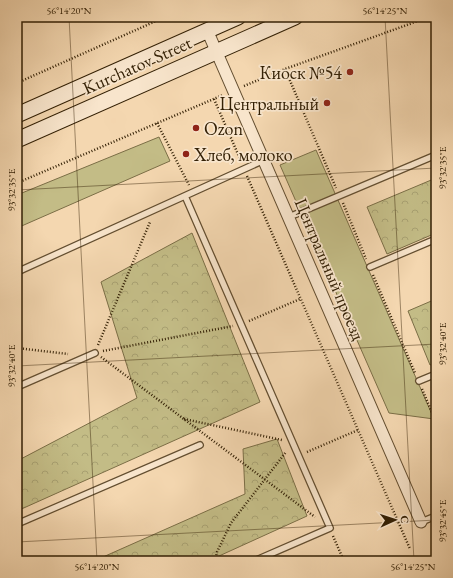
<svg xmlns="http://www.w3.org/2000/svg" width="453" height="578" viewBox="0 0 453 578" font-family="'EB Garamond',serif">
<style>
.green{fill:#c3bc86;stroke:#7b6e46}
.forest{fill:url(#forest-crowns);stroke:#7b6e46}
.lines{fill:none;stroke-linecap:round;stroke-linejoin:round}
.lane-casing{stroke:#634e30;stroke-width:8}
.street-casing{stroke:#634e30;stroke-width:13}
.secondary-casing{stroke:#332005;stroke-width:17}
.path{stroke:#332005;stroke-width:2.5;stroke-dasharray:1 2;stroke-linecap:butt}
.lane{stroke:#f8e5cc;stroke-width:5.5}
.street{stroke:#f8e5cc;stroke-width:11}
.secondary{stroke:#f8e5cc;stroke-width:15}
.ticks{fill:none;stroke:#332005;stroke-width:1;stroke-opacity:0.45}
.poi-dot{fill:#8f2418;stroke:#f8e5cc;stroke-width:1.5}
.labels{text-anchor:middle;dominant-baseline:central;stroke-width:3.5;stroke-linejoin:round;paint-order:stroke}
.street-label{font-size:18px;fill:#332005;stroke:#f8e5cc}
.poi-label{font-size:18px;fill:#332005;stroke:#f8e5cc;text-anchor:end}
.neatline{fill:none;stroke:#332005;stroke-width:1.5}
.ticks-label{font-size:10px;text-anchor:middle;fill:#332005}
</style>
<defs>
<pattern id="forest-crowns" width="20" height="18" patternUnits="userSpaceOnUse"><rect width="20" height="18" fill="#c3bc86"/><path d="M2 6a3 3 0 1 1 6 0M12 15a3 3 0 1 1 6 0" fill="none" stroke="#a8a172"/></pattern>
</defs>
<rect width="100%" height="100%" fill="#f4d7b0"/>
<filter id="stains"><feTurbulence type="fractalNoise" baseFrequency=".005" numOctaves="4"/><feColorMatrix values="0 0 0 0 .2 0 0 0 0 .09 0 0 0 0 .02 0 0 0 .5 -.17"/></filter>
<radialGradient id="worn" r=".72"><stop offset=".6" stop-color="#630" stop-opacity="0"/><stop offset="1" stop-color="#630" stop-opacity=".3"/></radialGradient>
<path class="green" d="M 159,137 L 170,161 L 17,228 L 17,195 Z
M 316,150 L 434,419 L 389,413 L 280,165 Z"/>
<path class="forest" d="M 436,178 L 436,233 L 387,254 L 367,207 Z
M 192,233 L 260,402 L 17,511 L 17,461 L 137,398 L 101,282 Z
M 436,299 L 436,363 L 430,365 L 408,311 Z
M 277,439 L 307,516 L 208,561 L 94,561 L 245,494 L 243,449 Z"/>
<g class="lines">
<g class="lane-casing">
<path id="lane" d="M 185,196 L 330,528 L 254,561
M 289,217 L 436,155
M 370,267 L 436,239
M 17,272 L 264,160
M 419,381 L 436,374
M 17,387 L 95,353
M 421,522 L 436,516
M 17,524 L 200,445"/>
</g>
<g class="street-casing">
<path id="street" d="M 207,30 L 421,522"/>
</g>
<g class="secondary-casing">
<path id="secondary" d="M 17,115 L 238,17
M 17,140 L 295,17"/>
</g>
<path class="path" d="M 285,69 L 336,188
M 17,83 L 165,17
M 244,86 L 285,69 L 429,17
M 214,99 L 241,161
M 157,123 L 189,185
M 247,176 L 410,549
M 17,183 L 223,95
M 343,203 L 366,259
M 373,275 L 415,373
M 249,321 L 300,299
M 98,345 L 150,222
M 17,348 L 68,354
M 103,351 L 233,326
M 101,357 L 315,517
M 422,389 L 436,422
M 184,419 L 282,440
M 307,452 L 358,430
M 333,536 L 344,561
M 215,561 L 217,552 L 231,523 L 286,452"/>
<use href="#lane" class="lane"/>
<use href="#street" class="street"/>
<use href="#secondary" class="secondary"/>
</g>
<path class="ticks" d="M 69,17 L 97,561M 385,17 L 414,561M 17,190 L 436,168M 17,366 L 436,344M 17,542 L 436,520"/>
<g class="poi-dot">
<circle cx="350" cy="72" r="4"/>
<circle cx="327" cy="103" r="4"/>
<circle cx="196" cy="128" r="4"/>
<circle cx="186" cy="154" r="4"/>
</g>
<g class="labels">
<g class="street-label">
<text transform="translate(137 65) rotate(-24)">Kurchatov Street</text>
<text transform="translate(330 269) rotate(67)">Центральный проезд</text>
</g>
<g class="poi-label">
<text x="342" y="72">Киоск №54</text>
<text x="319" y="103">Центральный</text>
<text x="204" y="128" text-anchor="start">Ozon</text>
<text x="194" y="154" text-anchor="start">Хлеб, молоко</text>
</g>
</g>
<rect width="453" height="578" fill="none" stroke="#f4d7b0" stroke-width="44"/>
<g transform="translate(395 520) rotate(87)" stroke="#f8e5cc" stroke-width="3" paint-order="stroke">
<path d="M0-3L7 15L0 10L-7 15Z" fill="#332005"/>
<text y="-6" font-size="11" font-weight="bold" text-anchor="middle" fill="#332005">С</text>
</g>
<rect x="22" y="22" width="409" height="534" class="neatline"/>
<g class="ticks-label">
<text x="69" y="14">56°14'20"N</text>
<text x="385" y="14">56°14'25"N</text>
<text transform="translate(442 168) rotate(-90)" y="4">93°32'35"E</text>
<text transform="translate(11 190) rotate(-90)" y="4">93°32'35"E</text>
<text transform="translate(442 344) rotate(-90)" y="4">93°32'40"E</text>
<text transform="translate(11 366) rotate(-90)" y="4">93°32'40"E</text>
<text transform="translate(442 521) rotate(-90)" y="4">93°32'45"E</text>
<text x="97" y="570">56°14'20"N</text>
<text x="413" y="570">56°14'25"N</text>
</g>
<rect width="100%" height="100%" filter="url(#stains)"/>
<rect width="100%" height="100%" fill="url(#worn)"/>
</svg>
